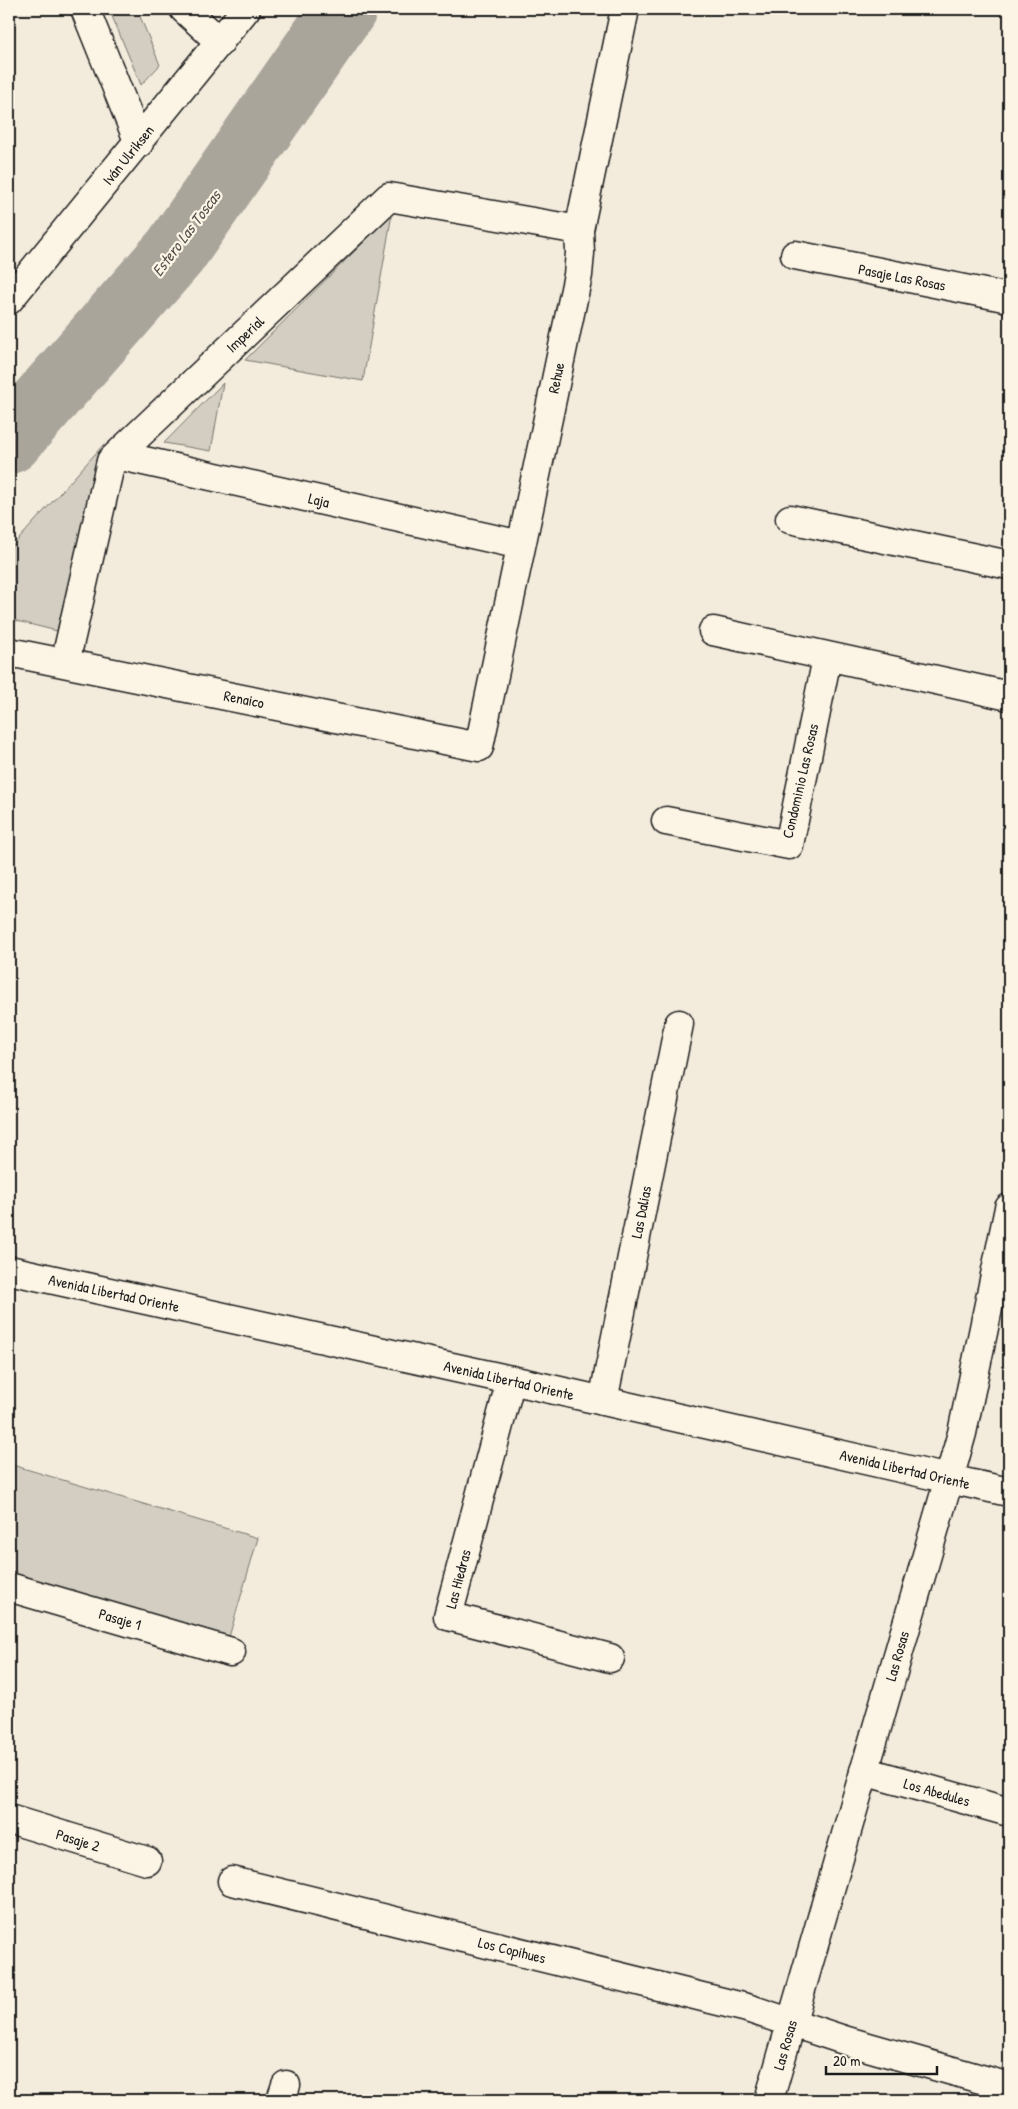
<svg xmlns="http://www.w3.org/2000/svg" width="1018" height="2109" viewBox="0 0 1018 2109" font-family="'Patrick Hand',sans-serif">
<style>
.green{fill:#d3cec1;stroke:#78756e}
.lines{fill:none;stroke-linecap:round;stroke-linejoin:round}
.river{stroke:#aaa59b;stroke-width:66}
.street-casing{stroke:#1c1c1c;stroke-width:31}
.secondary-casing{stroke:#1c1c1c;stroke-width:31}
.street{stroke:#fcf5e5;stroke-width:28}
.secondary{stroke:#fcf5e5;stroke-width:28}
.labels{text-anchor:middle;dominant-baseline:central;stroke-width:4.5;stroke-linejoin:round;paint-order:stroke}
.street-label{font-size:15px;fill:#1c1c1c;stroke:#fcf5e5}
.water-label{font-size:16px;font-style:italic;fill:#55534f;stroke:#fcf5e5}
</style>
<rect width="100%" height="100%" fill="#f3ecdd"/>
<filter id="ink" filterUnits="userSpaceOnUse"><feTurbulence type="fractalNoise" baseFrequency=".02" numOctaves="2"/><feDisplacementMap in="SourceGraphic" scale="10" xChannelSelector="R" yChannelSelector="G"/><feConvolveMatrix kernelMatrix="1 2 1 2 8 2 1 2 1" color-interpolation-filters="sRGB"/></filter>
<g filter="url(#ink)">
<path class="green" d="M 109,9 L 137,9 L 160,65 L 141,85 Z
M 392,214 L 363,381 L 245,360 Z
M 223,383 L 211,451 L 164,443 Z
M 104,444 L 57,631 L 9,619 L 9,550 Z
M 9,1464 L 258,1538 L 229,1637 L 9,1572 Z"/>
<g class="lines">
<path class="river" d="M 9,441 L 175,252 L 344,9"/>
<g class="street-casing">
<path id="street" d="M 85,9 L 139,143
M 184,9 L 220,42
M 795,255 L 1009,298
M 9,300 L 246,9
M 117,455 L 521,545
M 790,519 L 1009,565
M 713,631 L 1009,696
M 9,652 L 479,747 L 578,275 L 580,253 L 579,230 L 625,9
M 65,663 L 111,461 L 389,197 L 579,230
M 666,821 L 789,845 L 827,658
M 1009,1208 L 962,1433 L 949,1479 L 1009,1492
M 511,1380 L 448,1616 L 610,1658
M 603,1401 L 679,1024
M 9,1587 L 231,1652
M 864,1771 L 1009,1812
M 9,1819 L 147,1861
M 232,1881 L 747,2008 L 847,2041 L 1009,2087
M 281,2100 L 286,2085"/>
</g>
<g class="secondary-casing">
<path id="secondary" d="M 9,1270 L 511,1380 L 949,1479 L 769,2100"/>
</g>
<use href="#street" class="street"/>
<use href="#secondary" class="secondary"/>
</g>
</g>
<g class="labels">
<g class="street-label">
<text transform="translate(128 155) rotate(-51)">Iván Ulriksen</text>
<text transform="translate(902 277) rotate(11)">Pasaje Las Rosas</text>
<text transform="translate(245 334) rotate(-43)">Imperial</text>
<text transform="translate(556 378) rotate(-78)">Rehue</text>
<text transform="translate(319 500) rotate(13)">Laja</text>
<text transform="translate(244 699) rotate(11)">Renaico</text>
<text transform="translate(800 781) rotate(-77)">Condominio Las Rosas</text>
<text transform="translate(641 1212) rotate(-79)">Las Dalias</text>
<text transform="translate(114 1293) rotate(12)">Avenida Libertad Oriente</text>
<text transform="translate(509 1380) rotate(13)">Avenida Libertad Oriente</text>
<text transform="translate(905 1469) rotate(13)">Avenida Libertad Oriente</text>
<text transform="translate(458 1579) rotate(-75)">Las Hiedras</text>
<text transform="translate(120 1619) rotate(16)">Pasaje 1</text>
<text transform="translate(897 1656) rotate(-74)">Las Rosas</text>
<text transform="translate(937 1792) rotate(16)">Los Abedules</text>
<text transform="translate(78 1840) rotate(17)">Pasaje 2</text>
<text transform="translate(512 1950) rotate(14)">Los Copihues</text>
<text transform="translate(785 2045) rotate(-74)">Las Rosas</text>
</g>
<g class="water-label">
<text transform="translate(186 233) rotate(-53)">Estero Las Toscas</text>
</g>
</g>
<rect width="1018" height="2109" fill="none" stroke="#fcf5e5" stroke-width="30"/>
<rect x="15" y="15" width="988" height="2079" fill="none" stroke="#1c1c1c" stroke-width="2" filter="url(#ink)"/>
<path d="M826 2066v8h111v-8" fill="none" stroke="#1c1c1c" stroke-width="2.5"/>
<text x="833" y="2066" font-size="15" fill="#1c1c1c" stroke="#fcf5e5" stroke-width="4" paint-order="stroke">20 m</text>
</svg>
